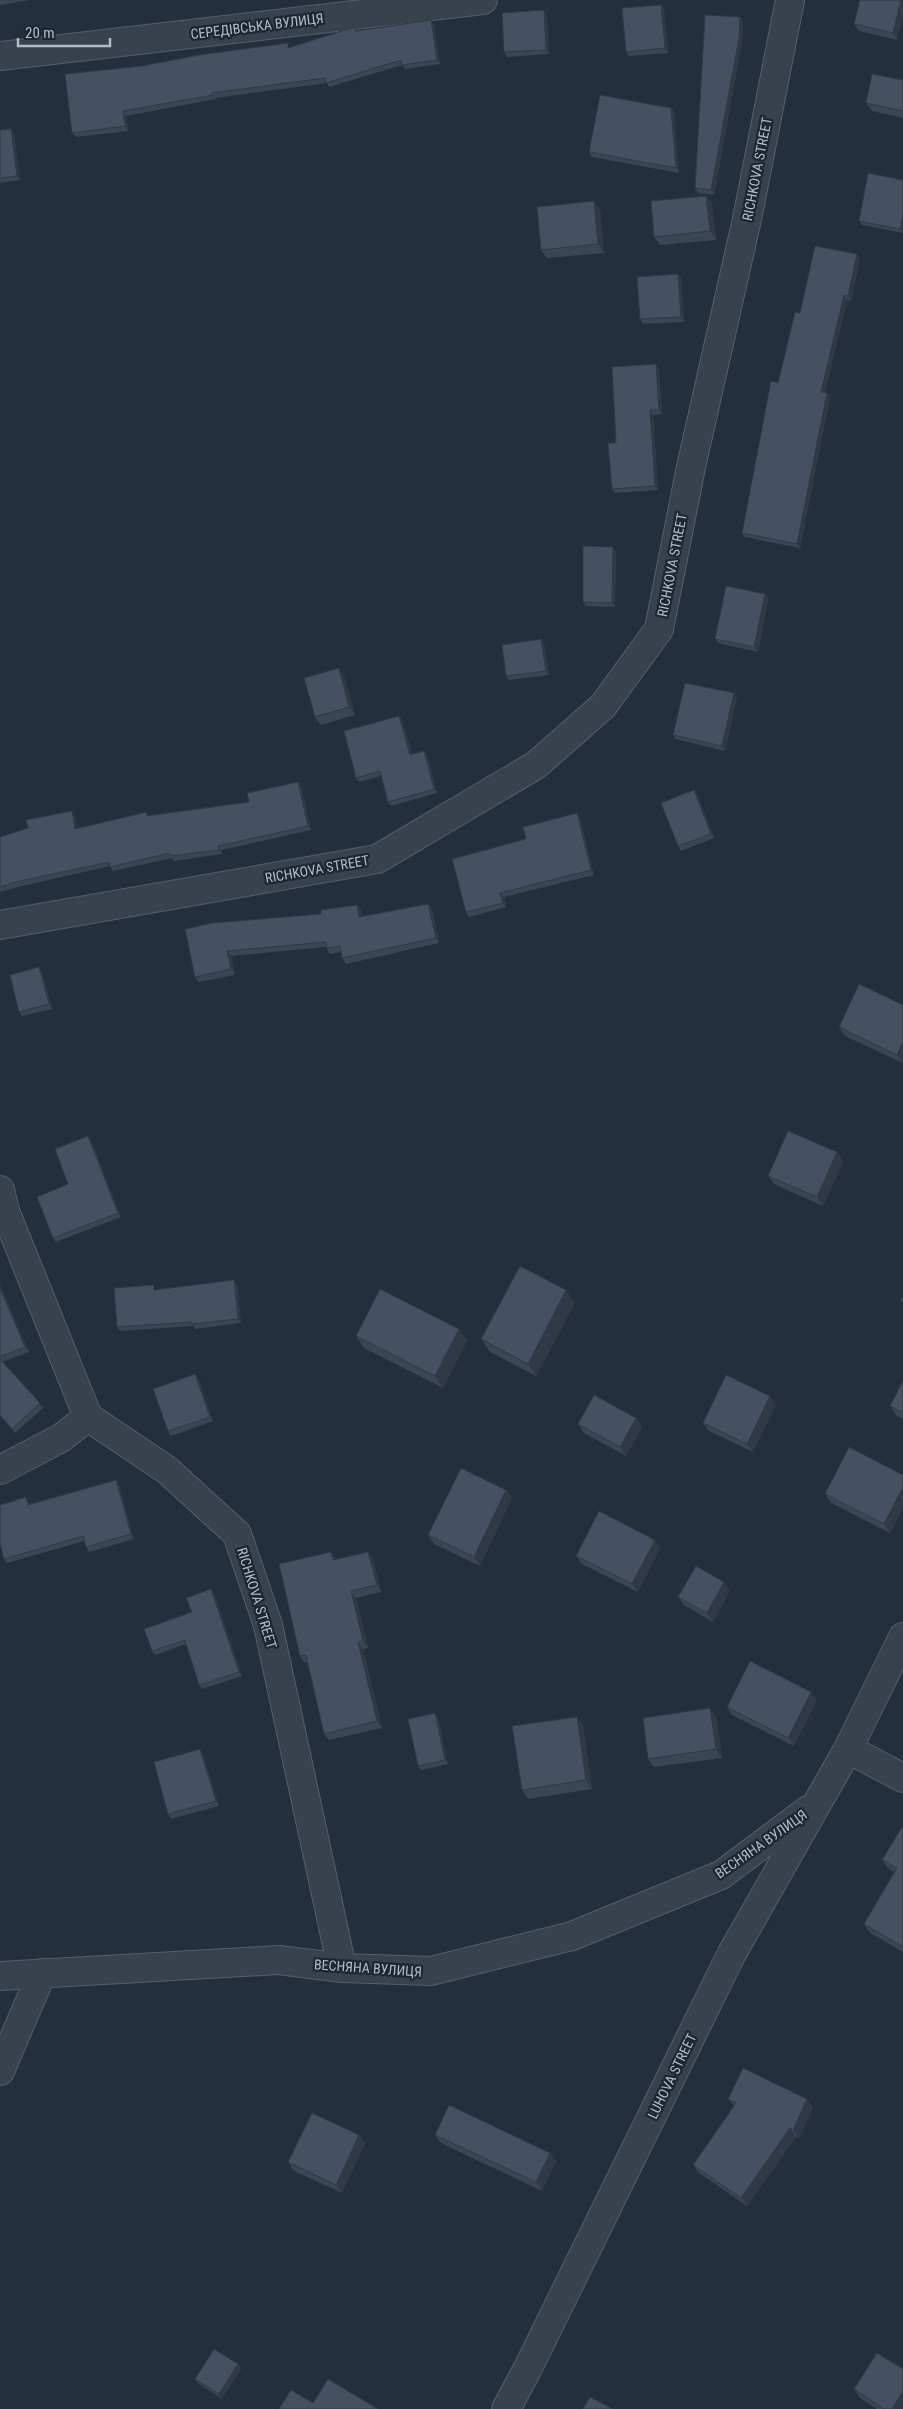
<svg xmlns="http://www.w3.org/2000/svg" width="903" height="2409" viewBox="0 0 903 2409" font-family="'Roboto Condensed',sans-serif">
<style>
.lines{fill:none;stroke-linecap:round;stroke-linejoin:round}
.minor-casing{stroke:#565f6c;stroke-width:30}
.minor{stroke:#38414e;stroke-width:28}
.wall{fill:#3b4654}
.shaded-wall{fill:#303945}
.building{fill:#455162;stroke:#303945}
.labels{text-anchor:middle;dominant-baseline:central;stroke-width:4.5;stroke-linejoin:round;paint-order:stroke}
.street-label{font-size:14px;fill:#b4bcc9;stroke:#1d2633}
</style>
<rect width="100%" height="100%" fill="#242f3e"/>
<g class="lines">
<g class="minor-casing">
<path id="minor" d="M 0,56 L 483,0
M 0,925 L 377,859 L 536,765 L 603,706 L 659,629 L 691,467 L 747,219 L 790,0
M 0,1190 L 5,1211 L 88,1417 L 167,1470 L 237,1534 L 268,1625 L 342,1968
M 0,1470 L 61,1438 L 88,1417
M 848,1749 L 903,1778
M 0,1976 L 279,1960 L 342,1968 L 431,1971 L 572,1936 L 721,1875 L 808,1810
M 0,2071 L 42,1973
M 506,2409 L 528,2368 L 731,1955 L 848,1749 L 903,1637"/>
</g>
<use href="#minor" class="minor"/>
</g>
<path class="wall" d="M 0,0 L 30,0 L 0,5 Z
M 903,0 L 897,40 L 859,31 L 854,24 Z
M 661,5 L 664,9 L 668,53 L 629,56 L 626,52 Z
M 544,10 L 547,15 L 549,54 L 507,57 L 504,52 Z
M 740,17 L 743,21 L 742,42 L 714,195 L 698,193 L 695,188 Z
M 434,25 L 440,64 L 405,69 L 402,65 L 329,87 L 327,83 L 215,98 L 216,99 L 126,116 L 128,131 L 76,137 L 72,133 L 142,66 L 290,47 L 355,27 L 357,31 Z
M 903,80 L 903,118 L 872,111 L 866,103 Z
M 671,108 L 674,112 L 679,173 L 592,157 L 589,152 Z
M 0,130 L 14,133 L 20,180 L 0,183 Z
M 903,180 L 903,233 L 862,225 L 859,221 Z
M 706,196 L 712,204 L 716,240 L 660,245 L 654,237 Z
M 594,201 L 600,210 L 604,253 L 547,258 L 541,250 Z
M 857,254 L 860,259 L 851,301 L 847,300 L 825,392 L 827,393 L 830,397 L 800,548 L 745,537 L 742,533 L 778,383 L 800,313 Z
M 678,274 L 681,278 L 684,322 L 643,324 L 640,319 Z
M 656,364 L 659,368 L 662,414 L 653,415 L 658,490 L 615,493 L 612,489 L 616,443 Z
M 616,551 L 615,607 L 586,606 L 583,602 Z
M 765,594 L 768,599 L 758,652 L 718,643 L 715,639 Z
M 541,639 L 544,644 L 549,675 L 509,680 L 506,676 Z
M 344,676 L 355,715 L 321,725 L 315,717 Z
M 737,697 L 725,751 L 676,739 L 673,735 Z
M 399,716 L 402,720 L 412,754 L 424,751 L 427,755 L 437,793 L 391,806 L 388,802 L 381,776 L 359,782 L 356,778 Z
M 298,782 L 301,786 L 311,830 L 221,850 L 222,854 L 174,861 L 172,858 L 113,871 L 110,866 L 18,887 L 0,892 L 0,837 L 75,815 L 77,828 L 149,815 L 249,802 Z
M 694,790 L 697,794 L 714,838 L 681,851 L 678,846 Z
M 580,818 L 594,875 L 504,897 L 506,907 L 469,917 L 466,912 L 526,839 Z
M 357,905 L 361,910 L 362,917 L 432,909 L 439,943 L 346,964 L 342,958 L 341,952 L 330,954 L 326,947 L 231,956 L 235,975 L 199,982 L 195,977 L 185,929 L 321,914 Z
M 39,967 L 42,972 L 52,1009 L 22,1016 L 19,1012 Z
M 903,1005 L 903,1063 L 845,1036 L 839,1027 Z
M 91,1140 L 121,1217 L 56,1242 L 53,1238 L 68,1184 Z
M 837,1152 L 843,1161 L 823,1206 L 774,1184 L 768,1176 Z
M 0,1285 L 29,1352 L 2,1362 L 43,1408 L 15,1433 L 0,1416 Z
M 237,1285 L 241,1323 L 195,1329 L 194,1326 L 120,1331 L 117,1327 L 157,1289 L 157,1290 Z
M 575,1303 L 536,1376 L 490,1352 L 481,1339 Z
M 459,1329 L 467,1341 L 443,1388 L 364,1348 L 356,1336 Z
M 198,1378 L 213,1421 L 171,1436 L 168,1431 Z
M 903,1381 L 903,1419 L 896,1415 L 890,1406 Z
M 776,1405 L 753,1452 L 709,1431 L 703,1423 Z
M 636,1418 L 642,1427 L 626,1456 L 584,1433 L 578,1424 Z
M 903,1475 L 903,1507 L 890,1533 L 831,1503 L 825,1494 Z
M 116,1480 L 119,1485 L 134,1539 L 89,1552 L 86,1547 L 84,1541 L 7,1563 L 4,1559 L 26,1497 L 29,1504 Z
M 506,1490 L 512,1498 L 480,1566 L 434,1544 L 428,1535 Z
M 655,1540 L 660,1548 L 638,1592 L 582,1564 L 576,1556 Z
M 336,1558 L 336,1559 L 373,1558 L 381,1592 L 356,1598 L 368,1648 L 363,1649 L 382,1728 L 329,1740 L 324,1734 L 307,1662 L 305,1663 L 300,1656 Z
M 211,1589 L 214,1593 L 242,1676 L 202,1689 L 199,1685 L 186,1644 L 155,1655 L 152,1651 L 192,1612 Z
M 730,1590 L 713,1622 L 684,1605 L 678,1597 Z
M 817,1700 L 794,1746 L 732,1715 L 727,1707 Z
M 435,1713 L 438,1718 L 448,1764 L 421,1770 L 418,1766 Z
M 716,1717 L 722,1758 L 654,1767 L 648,1759 Z
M 583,1725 L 592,1789 L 528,1799 L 522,1790 Z
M 200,1749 L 203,1754 L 219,1806 L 171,1819 L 168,1814 Z
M 903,1828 L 903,1952 L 870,1933 L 864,1924 L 894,1872 L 888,1868 L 882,1860 Z
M 728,2099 L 807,2099 L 813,2108 L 799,2138 L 796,2137 L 747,2206 L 699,2173 L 693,2165 L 734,2106 Z
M 435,2135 L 550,2153 L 556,2161 L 542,2191 L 441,2143 Z
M 365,2143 L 342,2193 L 294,2171 L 288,2162 Z
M 238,2364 L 241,2369 L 222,2399 L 198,2383 L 195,2379 Z
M 903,2369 L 903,2409 L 877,2409 L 860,2398 L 854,2389 Z"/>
<path class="shaded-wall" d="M 901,0 L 903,0 L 903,16 L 897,40 L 893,33 Z
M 661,5 L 664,9 L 668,53 L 665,48 Z
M 544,10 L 547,15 L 549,54 L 546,50 Z
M 740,17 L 743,21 L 742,42 L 714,195 L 711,190 Z
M 431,20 L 434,25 L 440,64 L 437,60 Z
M 671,108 L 674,112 L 679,173 L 676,168 Z
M 123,111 L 126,116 L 128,131 L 125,126 Z
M 11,129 L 14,133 L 20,180 L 17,176 Z
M 706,196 L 712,204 L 716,240 L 710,231 Z
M 594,201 L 600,210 L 604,253 L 598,244 Z
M 903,214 L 903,233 L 900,229 Z
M 857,254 L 860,259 L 851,301 L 848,296 Z
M 678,274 L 681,278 L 684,322 L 681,317 Z
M 844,295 L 847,300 L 824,396 L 821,392 Z
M 656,364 L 659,368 L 662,414 L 659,410 Z
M 827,393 L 830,397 L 800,548 L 797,544 Z
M 650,410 L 653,415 L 658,490 L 655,486 Z
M 613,547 L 616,551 L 615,607 L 612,603 Z
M 765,594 L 768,599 L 758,652 L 754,647 Z
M 541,639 L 544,644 L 549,675 L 546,671 Z
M 339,668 L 344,676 L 355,715 L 349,707 Z
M 734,693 L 737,697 L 725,751 L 722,746 Z
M 399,716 L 402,720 L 413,759 L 410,755 Z
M 424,751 L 427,755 L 437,793 L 434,789 Z
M 298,782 L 301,786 L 311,830 L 308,826 Z
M 694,790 L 697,794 L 714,838 L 711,834 Z
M 72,811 L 75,815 L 79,833 L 75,829 Z
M 577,813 L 580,818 L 594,875 L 591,870 Z
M 218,846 L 221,850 L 222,854 L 219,850 Z
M 500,893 L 504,897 L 506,907 L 503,903 Z
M 428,904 L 432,909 L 439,943 L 436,938 Z
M 357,905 L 361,910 L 363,923 L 359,917 Z
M 227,951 L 231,956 L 235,975 L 231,969 Z
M 39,967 L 42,972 L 52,1009 L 49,1004 Z
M 903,1042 L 903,1063 L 897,1055 Z
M 88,1136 L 91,1140 L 121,1217 L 118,1213 Z
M 837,1152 L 843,1161 L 823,1206 L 817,1197 Z
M 234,1280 L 237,1285 L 241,1323 L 238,1319 Z
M 0,1285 L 29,1352 L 25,1347 L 0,1288 Z
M 566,1290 L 575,1303 L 536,1376 L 528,1364 Z
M 459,1329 L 467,1341 L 443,1388 L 435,1376 Z
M 195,1374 L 198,1378 L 213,1421 L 210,1417 Z
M 770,1396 L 776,1405 L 753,1452 L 747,1444 Z
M 636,1418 L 642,1427 L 626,1456 L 620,1447 Z
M 116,1480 L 119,1485 L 134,1539 L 131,1534 Z
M 903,1487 L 903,1507 L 890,1533 L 884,1524 Z
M 506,1490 L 512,1498 L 480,1566 L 474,1557 Z
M 655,1540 L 660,1548 L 638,1592 L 632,1584 Z
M 331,1552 L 336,1558 L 338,1567 L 333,1560 Z
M 368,1552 L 373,1558 L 381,1592 L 377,1585 Z
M 724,1582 L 730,1590 L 713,1622 L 707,1613 Z
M 211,1589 L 214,1593 L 242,1676 L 239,1672 Z
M 351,1591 L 356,1598 L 368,1648 L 363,1641 Z
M 358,1642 L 363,1649 L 382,1728 L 377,1721 Z
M 811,1692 L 817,1700 L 794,1746 L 788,1738 Z
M 710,1708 L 716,1717 L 722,1758 L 716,1749 Z
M 435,1713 L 438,1718 L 448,1764 L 445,1760 Z
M 577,1717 L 583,1725 L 592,1789 L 586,1780 Z
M 200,1749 L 203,1754 L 219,1806 L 216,1801 Z
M 807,2099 L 813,2108 L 799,2138 L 793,2130 Z
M 790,2128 L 796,2137 L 747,2206 L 741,2198 Z
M 359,2135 L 365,2143 L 342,2193 L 336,2185 Z
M 550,2153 L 556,2161 L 542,2191 L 536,2182 Z
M 238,2364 L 241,2369 L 222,2399 L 219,2394 Z
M 903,2391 L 903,2409 L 892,2409 Z"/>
<path class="building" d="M 860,0 L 901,0 L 893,33 L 854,24 Z
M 661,5 L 665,48 L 626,52 L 622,8 Z
M 544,10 L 546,50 L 504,52 L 502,13 Z
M 705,15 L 740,17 L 739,38 L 711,190 L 695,188 Z
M 431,20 L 437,60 L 402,65 L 401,60 L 326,83 L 325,78 L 212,93 L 213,95 L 123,111 L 125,126 L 72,133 L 65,74 L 142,66 L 199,55 L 288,43 L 288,48 L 355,27 L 356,31 Z
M 872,74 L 903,80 L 903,111 L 866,103 Z
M 600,95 L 671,108 L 676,168 L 589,152 Z
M 11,129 L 17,176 L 0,178 L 0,130 Z
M 868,173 L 903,180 L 903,214 L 900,229 L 859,221 Z
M 706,196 L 710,231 L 654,237 L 651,201 Z
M 594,201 L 598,244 L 541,250 L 537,207 Z
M 815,246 L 857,254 L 848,296 L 844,295 L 821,392 L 827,393 L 797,544 L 742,533 L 771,381 L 778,383 L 795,312 L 800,313 Z
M 678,274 L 681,317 L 640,319 L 637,277 Z
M 656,364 L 659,410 L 650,410 L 655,486 L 612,489 L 608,443 L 616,443 L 612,367 Z
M 583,546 L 613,547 L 612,603 L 583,602 Z
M 726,586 L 765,594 L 754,647 L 715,639 Z
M 541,639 L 546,671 L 506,676 L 502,645 Z
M 339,668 L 349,707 L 315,717 L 304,678 Z
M 685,683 L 734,693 L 722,746 L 673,735 Z
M 399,716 L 410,755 L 424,751 L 434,789 L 388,802 L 380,771 L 356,778 L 344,731 Z
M 298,782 L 308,826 L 218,846 L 219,850 L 171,856 L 170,853 L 110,867 L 109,862 L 15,882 L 0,887 L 0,837 L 28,828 L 26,820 L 72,811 L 75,829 L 147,812 L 147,816 L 249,802 L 247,793 Z
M 694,790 L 711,834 L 678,846 L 661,803 Z
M 577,813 L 591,870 L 500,893 L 503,903 L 466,912 L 452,859 L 526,839 L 523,827 Z
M 428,904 L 436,938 L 342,958 L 340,946 L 327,948 L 326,942 L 227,951 L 231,969 L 195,977 L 185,929 L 212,923 L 321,914 L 321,910 L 357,905 L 359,917 Z
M 39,967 L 49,1004 L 19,1012 L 10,975 Z
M 859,984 L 903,1005 L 903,1042 L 897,1055 L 839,1027 Z
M 788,1131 L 837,1152 L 817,1197 L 768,1176 Z
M 88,1136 L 118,1213 L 53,1238 L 37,1197 L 68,1184 L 55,1149 Z
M 520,1266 L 566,1290 L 528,1364 L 481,1339 Z
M 234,1280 L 238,1319 L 192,1324 L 192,1322 L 117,1327 L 114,1288 L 154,1285 L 154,1290 Z
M 0,1288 L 25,1347 L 0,1357 Z
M 380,1289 L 459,1329 L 435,1376 L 356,1336 Z
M 903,1296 L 903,1302 L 900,1301 Z
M 0,1359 L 40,1403 L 12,1429 L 0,1415 Z
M 195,1374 L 210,1417 L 168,1431 L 153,1389 Z
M 726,1375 L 770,1396 L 747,1444 L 703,1423 Z
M 903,1381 L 903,1413 L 890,1406 Z
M 594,1395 L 636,1418 L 620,1447 L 578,1424 Z
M 849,1447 L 903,1475 L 903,1487 L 884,1524 L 825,1494 Z
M 461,1468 L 506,1490 L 474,1557 L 428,1535 Z
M 116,1480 L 131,1534 L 86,1547 L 83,1536 L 4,1559 L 0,1543 L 0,1505 L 26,1497 L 28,1505 Z
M 599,1511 L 655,1540 L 632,1584 L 576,1556 Z
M 331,1552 L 333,1560 L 368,1552 L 377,1585 L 351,1591 L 363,1641 L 358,1642 L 377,1721 L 324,1734 L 306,1655 L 300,1656 L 279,1564 Z
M 696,1566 L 724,1582 L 707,1613 L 678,1597 Z
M 211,1589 L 239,1672 L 199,1685 L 185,1640 L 152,1651 L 144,1629 L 192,1612 L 186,1598 Z
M 750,1661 L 811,1692 L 788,1738 L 727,1707 Z
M 710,1708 L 716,1749 L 648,1759 L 643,1718 Z
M 435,1713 L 445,1760 L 418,1766 L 408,1719 Z
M 577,1717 L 586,1780 L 522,1790 L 512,1726 Z
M 200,1749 L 216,1801 L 168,1814 L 154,1762 Z
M 902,1827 L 903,1828 L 903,1947 L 864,1924 L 897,1868 L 882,1860 Z
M 743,2068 L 807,2099 L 793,2130 L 790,2128 L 741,2198 L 693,2165 L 736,2103 L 728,2099 Z
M 449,2105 L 550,2153 L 536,2182 L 435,2135 Z
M 312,2113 L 359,2135 L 336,2185 L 288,2162 Z
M 214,2349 L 238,2364 L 219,2394 L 195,2379 Z
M 877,2353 L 903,2369 L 903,2391 L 892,2409 L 884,2409 L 854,2389 Z
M 328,2379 L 378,2409 L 279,2409 L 291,2390 L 313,2403 Z
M 590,2397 L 613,2409 L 583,2409 Z"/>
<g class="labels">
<g class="street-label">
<text transform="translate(257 26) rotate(-7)">СЕРЕДІВСЬКА ВУЛИЦЯ</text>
<text transform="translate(757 169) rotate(-79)">RICHKOVA STREET</text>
<text transform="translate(672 565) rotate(-79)">RICHKOVA STREET</text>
<text transform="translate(317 869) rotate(-10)">RICHKOVA STREET</text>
<text transform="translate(257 1598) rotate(73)">RICHKOVA STREET</text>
<text transform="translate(761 1844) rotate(-35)">ВЕСНЯНА ВУЛИЦЯ</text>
<text transform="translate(368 1968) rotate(4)">ВЕСНЯНА ВУЛИЦЯ</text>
<text transform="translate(672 2076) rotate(-64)">LUHOVA STREET</text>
</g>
</g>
<path d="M18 38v8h92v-8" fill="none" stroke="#b4bcc9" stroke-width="2.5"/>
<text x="25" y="38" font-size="15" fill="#b4bcc9" stroke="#1d2633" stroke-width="4" paint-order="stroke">20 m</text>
</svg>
